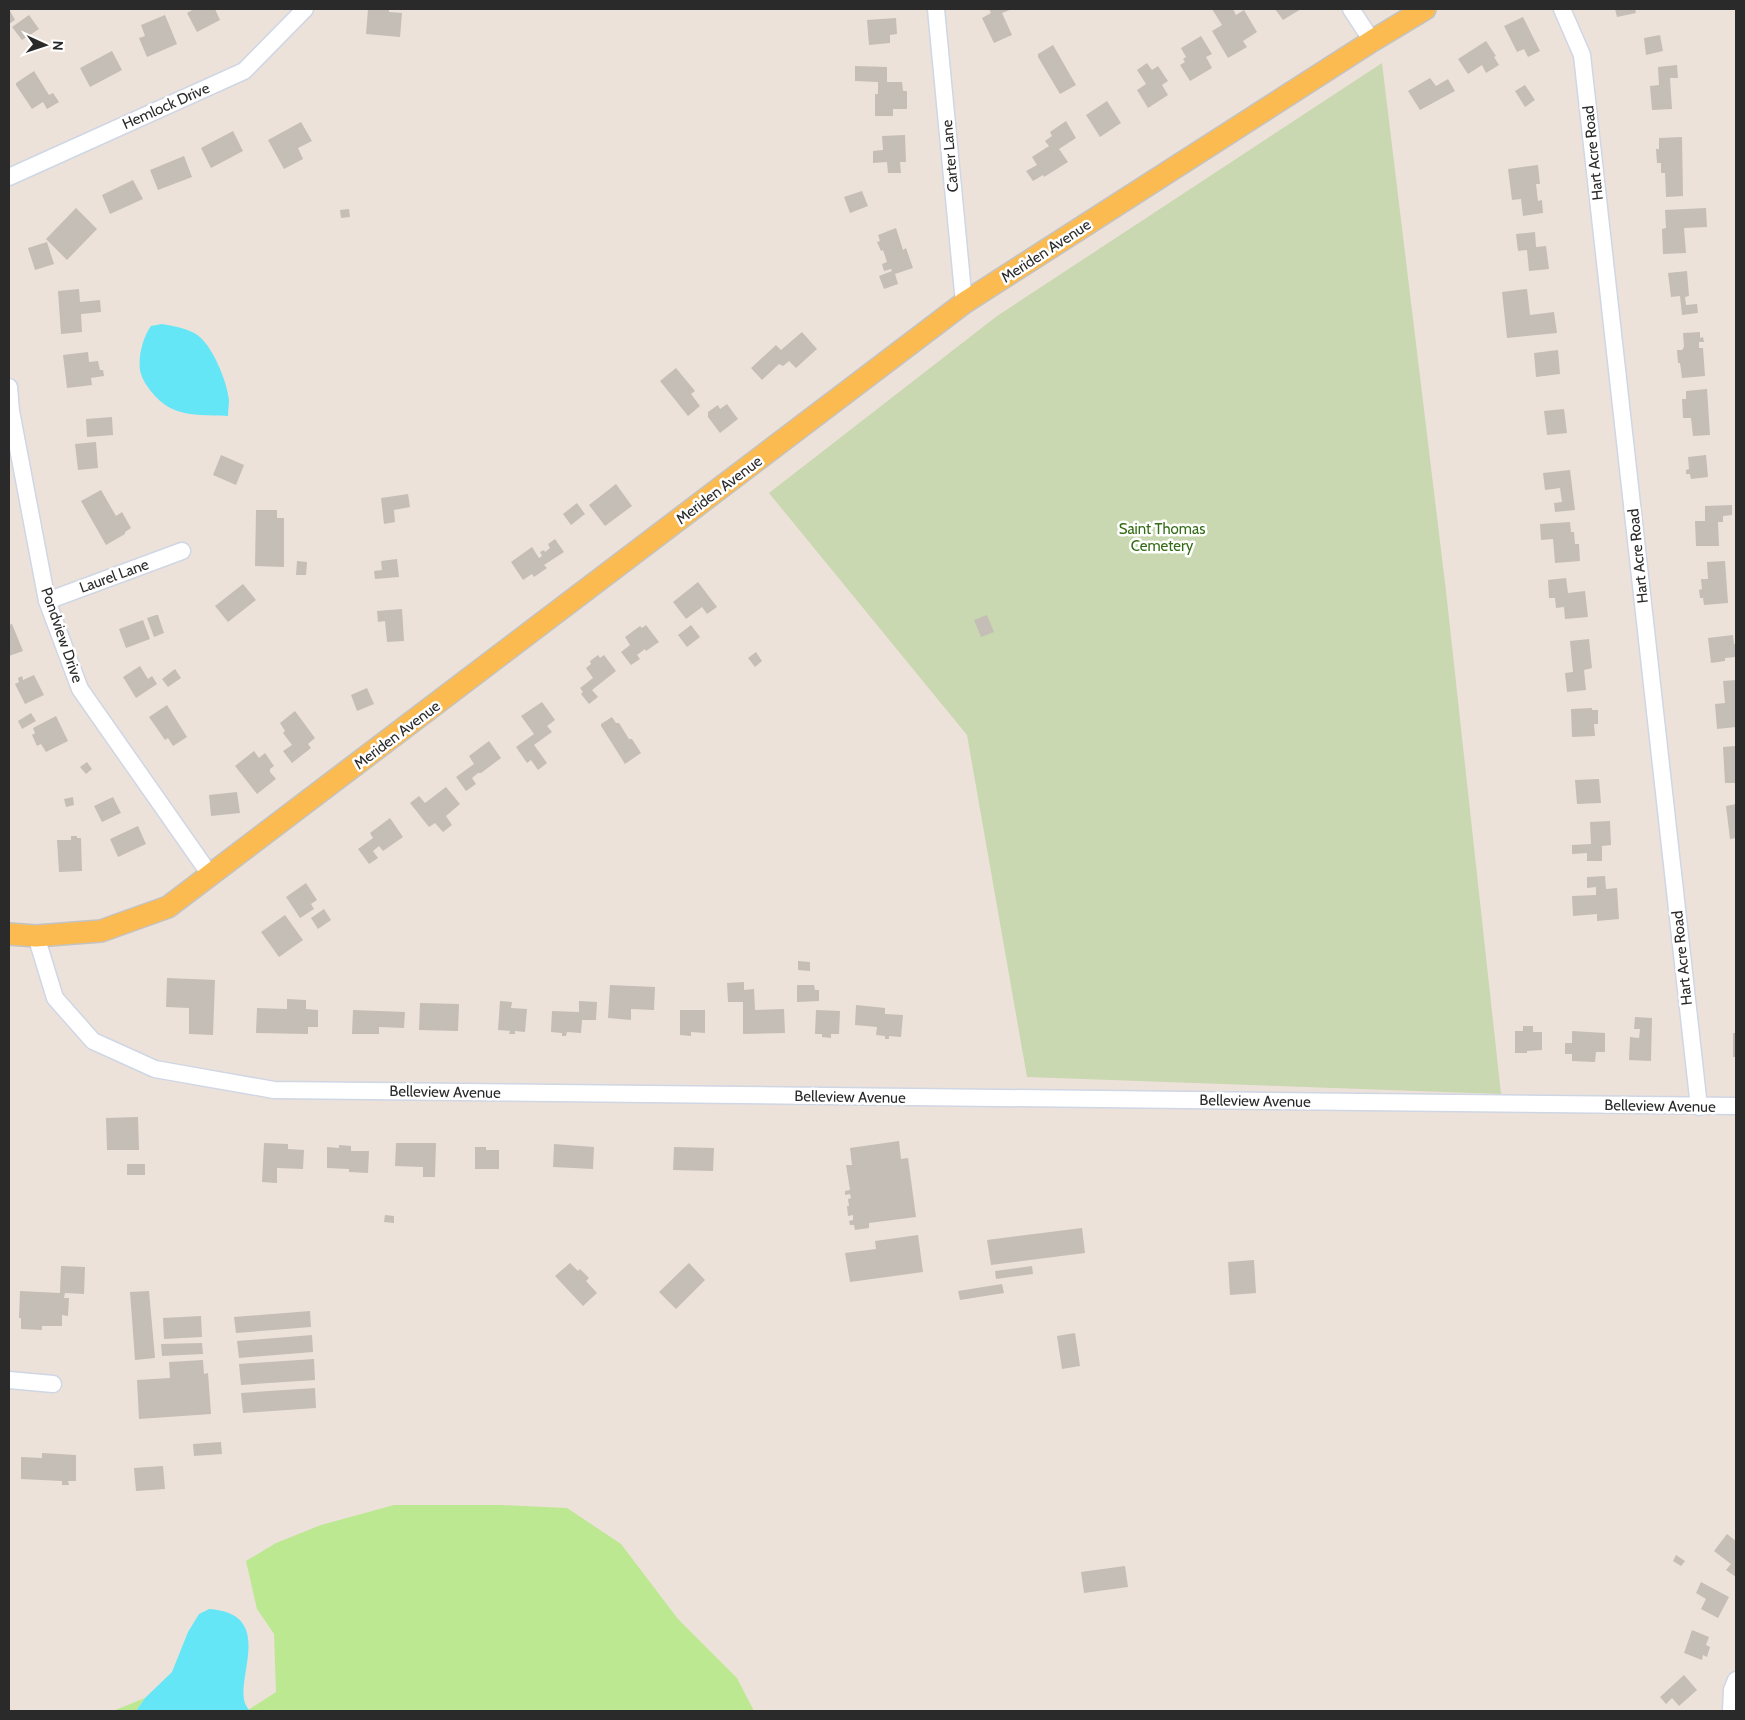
<svg xmlns="http://www.w3.org/2000/svg" width="1745" height="1720" viewBox="0 0 1745 1720" font-family="Cabin,sans-serif">
<style>
.green{fill:#bce892}
.cemetery{fill:#c9d8b0}
.water{fill:#65e6f7}
.building{fill:#c4beb6}
.lines{fill:none;stroke-linecap:round;stroke-linejoin:round}
.minor-casing{stroke:#cfd6e4;stroke-width:19}
.major-casing{stroke:#c3c3c3;stroke-width:24}
.minor{stroke:#fff;stroke-width:16}
.major{stroke:#fbbb51;stroke-width:21}
.labels{text-anchor:middle;dominant-baseline:central;stroke-width:5;stroke-linejoin:round;paint-order:stroke}
.street-label{font-size:15px;fill:#2a2a2a;stroke:#fff}
.park-label{font-size:15px;fill:#336c14;stroke:#fff}
</style>
<rect width="100%" height="100%" fill="#ede2da"/>
<path class="green" d="M 394,1505 L 501,1505 L 567,1508 L 621,1544 L 678,1619 L 737,1678 L 754,1711 L 251,1711 L 248,1710 L 276,1692 L 274,1634 L 257,1609 L 246,1561 L 276,1543 L 321,1525 Z
M 145,1698 L 136,1711 L 113,1711 Z"/>
<path class="cemetery" d="M 1382,63 L 1446,591 L 1501,1094 L 1027,1077 L 967,735 L 769,493 L 997,316 Z"/>
<path class="water" d="M 162,324 C 173,326 186,328 196,334 C 212,344 227,381 229,400 C 229,405 228,411 228,416 C 209,415 184,417 167,406 C 157,400 142,383 140,370 C 138,356 143,337 151,326 Z
M 209,1609 C 284,1614 224,1693 251,1711 L 136,1711 L 145,1698 L 172,1672 L 188,1632 L 199,1614 Z"/>
<path class="building" d="M 9,9 L 15,20 L 9,24 Z
M 194,9 L 215,9 L 220,20 L 197,32 L 187,13 Z
M 368,9 L 389,9 L 389,12 L 402,13 L 400,37 L 366,34 Z
M 989,9 L 1012,9 L 1002,13 L 1012,35 L 994,43 L 982,18 L 991,13 Z
M 1212,9 L 1233,9 L 1236,15 L 1244,10 L 1257,32 L 1243,41 L 1247,47 L 1228,58 L 1212,31 L 1222,25 Z
M 1275,9 L 1301,9 L 1283,20 Z
M 1615,9 L 1635,9 L 1636,13 L 1617,17 Z
M 29,15 L 39,29 L 22,40 L 12,27 Z
M 165,15 L 177,44 L 147,57 L 139,38 L 145,36 L 141,25 Z
M 1523,17 L 1540,51 L 1528,57 L 1524,49 L 1517,52 L 1504,26 Z
M 896,18 L 897,34 L 890,35 L 890,43 L 869,45 L 867,20 Z
M 1660,35 L 1663,51 L 1646,55 L 1644,38 Z
M 1201,36 L 1212,54 L 1206,57 L 1212,68 L 1190,81 L 1180,65 L 1185,62 L 1183,59 L 1186,57 L 1181,48 Z
M 1486,41 L 1496,56 L 1494,57 L 1499,65 L 1486,73 L 1482,65 L 1468,74 L 1458,59 Z
M 1053,45 L 1076,85 L 1060,94 L 1038,57 L 1038,54 Z
M 112,51 L 122,70 L 90,87 L 80,68 Z
M 1147,63 L 1152,70 L 1158,66 L 1168,81 L 1162,85 L 1168,95 L 1148,108 L 1137,90 L 1146,84 L 1137,70 Z
M 1677,65 L 1678,78 L 1670,78 L 1672,109 L 1652,110 L 1650,86 L 1659,85 L 1658,67 Z
M 855,66 L 887,67 L 887,82 L 902,82 L 903,91 L 907,91 L 907,109 L 893,109 L 893,116 L 875,116 L 875,94 L 878,94 L 878,82 L 855,81 Z
M 34,71 L 49,95 L 53,93 L 59,102 L 47,109 L 43,102 L 32,109 L 16,85 L 16,83 Z
M 1430,78 L 1436,86 L 1448,79 L 1455,91 L 1420,110 L 1408,91 Z
M 1525,85 L 1535,100 L 1525,107 L 1515,91 Z
M 1107,101 L 1121,123 L 1100,137 L 1086,115 Z
M 1066,121 L 1076,138 L 1059,149 L 1068,162 L 1044,177 L 1043,175 L 1033,181 L 1026,171 L 1037,165 L 1032,157 L 1049,146 L 1045,141 L 1052,136 L 1050,132 Z
M 301,122 L 312,141 L 298,148 L 303,159 L 284,169 L 268,140 Z
M 233,131 L 243,151 L 211,168 L 201,148 Z
M 905,135 L 906,162 L 900,162 L 901,173 L 888,173 L 887,162 L 873,163 L 873,151 L 883,150 L 882,136 Z
M 1682,137 L 1683,196 L 1666,197 L 1665,173 L 1661,173 L 1661,163 L 1657,163 L 1656,149 L 1659,149 L 1659,138 Z
M 184,156 L 192,177 L 158,190 L 150,170 Z
M 1538,165 L 1540,184 L 1536,184 L 1538,201 L 1542,200 L 1543,213 L 1523,216 L 1521,199 L 1512,200 L 1508,169 Z
M 133,180 L 143,199 L 110,214 L 102,195 Z
M 862,191 L 868,206 L 850,213 L 844,197 Z
M 76,208 L 97,229 L 67,260 L 46,239 Z
M 1706,208 L 1707,227 L 1684,228 L 1686,253 L 1663,254 L 1662,229 L 1666,228 L 1665,210 Z
M 349,209 L 350,217 L 341,218 L 340,210 Z
M 896,228 L 903,250 L 906,248 L 913,268 L 895,274 L 898,284 L 884,289 L 879,276 L 892,271 L 891,269 L 884,271 L 882,264 L 887,262 L 883,250 L 881,251 L 877,242 L 880,241 L 878,235 Z
M 1535,232 L 1536,247 L 1546,246 L 1549,269 L 1529,271 L 1527,250 L 1518,251 L 1516,234 Z
M 47,242 L 54,264 L 35,270 L 28,248 Z
M 1687,271 L 1689,296 L 1685,297 L 1686,305 L 1697,304 L 1698,313 L 1682,315 L 1680,296 L 1671,297 L 1668,273 Z
M 79,289 L 80,302 L 100,300 L 101,312 L 81,314 L 82,332 L 61,334 L 58,291 Z
M 1527,289 L 1530,315 L 1554,312 L 1557,333 L 1507,338 L 1502,292 Z
M 802,332 L 817,349 L 796,368 L 789,361 L 783,366 L 779,364 L 762,380 L 751,368 L 776,345 L 781,350 Z
M 1700,332 L 1700,338 L 1703,337 L 1704,342 L 1699,342 L 1699,348 L 1703,348 L 1705,376 L 1682,378 L 1680,363 L 1678,363 L 1677,350 L 1682,350 L 1684,347 L 1683,333 Z
M 1558,350 L 1560,374 L 1536,377 L 1534,353 Z
M 88,352 L 89,362 L 98,361 L 100,370 L 103,370 L 104,376 L 91,378 L 92,385 L 67,388 L 63,355 Z
M 676,368 L 695,391 L 691,394 L 700,406 L 688,416 L 660,381 Z
M 1707,389 L 1710,435 L 1693,436 L 1691,418 L 1683,418 L 1682,399 L 1686,399 L 1686,391 Z
M 727,404 L 738,419 L 720,433 L 708,417 L 708,412 L 718,405 L 720,409 Z
M 1564,409 L 1567,433 L 1547,435 L 1544,411 Z
M 112,417 L 113,435 L 87,437 L 86,419 Z
M 96,442 L 98,468 L 78,470 L 75,444 Z
M 221,455 L 244,465 L 236,485 L 213,475 Z
M 1706,455 L 1708,477 L 1691,479 L 1690,474 L 1686,474 L 1686,470 L 1689,469 L 1688,457 Z
M 1570,470 L 1575,510 L 1555,512 L 1554,503 L 1562,502 L 1560,488 L 1545,490 L 1543,473 Z
M 616,484 L 632,506 L 605,526 L 589,505 Z
M 101,490 L 116,516 L 122,512 L 131,528 L 125,532 L 125,534 L 106,545 L 81,501 Z
M 408,494 L 410,507 L 394,510 L 395,522 L 384,524 L 381,498 Z
M 577,503 L 585,514 L 571,525 L 563,514 Z
M 1732,505 L 1732,515 L 1723,516 L 1723,522 L 1718,522 L 1719,546 L 1696,546 L 1695,521 L 1705,521 L 1705,506 Z
M 256,510 L 277,510 L 277,518 L 284,518 L 284,567 L 255,566 Z
M 1570,522 L 1571,532 L 1574,532 L 1575,544 L 1579,544 L 1580,561 L 1555,563 L 1553,539 L 1541,540 L 1540,524 Z
M 555,539 L 564,552 L 544,565 L 547,568 L 534,577 L 532,574 L 523,580 L 511,562 L 532,547 L 539,558 L 542,556 L 540,552 L 544,550 L 545,552 L 550,548 L 548,544 Z
M 397,559 L 399,577 L 375,579 L 374,571 L 382,570 L 381,561 Z
M 297,561 L 307,562 L 306,575 L 296,575 Z
M 1725,561 L 1728,603 L 1704,605 L 1703,598 L 1700,598 L 1699,590 L 1702,589 L 1701,579 L 1708,579 L 1707,562 Z
M 1566,578 L 1568,593 L 1585,591 L 1588,617 L 1565,619 L 1564,607 L 1556,608 L 1555,598 L 1549,598 L 1548,580 Z
M 698,582 L 717,607 L 707,614 L 702,607 L 686,619 L 673,602 Z
M 243,584 L 256,600 L 228,622 L 215,606 Z
M 402,609 L 404,641 L 387,642 L 385,621 L 378,622 L 377,611 Z
M 156,615 L 158,615 L 164,633 L 154,637 L 147,618 Z
M 987,615 L 994,632 L 981,637 L 974,620 Z
M 143,620 L 150,639 L 126,648 L 119,629 Z
M 12,624 L 23,651 L 9,656 L 9,625 Z
M 646,625 L 659,642 L 646,651 L 645,649 L 637,655 L 640,659 L 631,665 L 621,652 L 630,645 L 625,637 L 640,626 L 642,628 Z
M 691,625 L 700,637 L 687,647 L 678,635 Z
M 1733,635 L 1734,644 L 1736,644 L 1735,657 L 1725,658 L 1725,661 L 1711,663 L 1708,638 Z
M 1589,639 L 1592,668 L 1584,670 L 1586,690 L 1567,692 L 1565,673 L 1573,672 L 1570,641 Z
M 756,652 L 762,661 L 755,667 L 748,658 Z
M 598,655 L 600,658 L 604,655 L 616,671 L 592,690 L 598,697 L 589,704 L 581,694 L 583,692 L 580,688 L 593,678 L 586,668 L 591,664 L 590,661 Z
M 140,666 L 148,679 L 152,676 L 157,684 L 136,698 L 123,677 Z
M 175,669 L 181,678 L 168,687 L 162,679 Z
M 34,675 L 44,695 L 25,704 L 15,684 L 19,682 L 18,678 L 22,676 L 23,680 Z
M 1736,680 L 1736,727 L 1717,729 L 1715,704 L 1725,703 L 1723,681 Z
M 367,688 L 374,704 L 357,711 L 351,695 Z
M 542,702 L 555,720 L 547,726 L 552,732 L 534,745 L 547,763 L 538,770 L 531,760 L 527,763 L 516,747 L 534,734 L 521,716 Z
M 167,705 L 187,737 L 173,746 L 168,738 L 165,740 L 149,717 Z
M 1592,708 L 1592,710 L 1598,710 L 1598,724 L 1594,724 L 1595,736 L 1572,737 L 1571,709 Z
M 295,711 L 315,738 L 308,744 L 311,748 L 292,763 L 283,751 L 292,745 L 283,733 L 285,731 L 280,723 Z
M 31,713 L 36,721 L 22,729 L 18,721 Z
M 56,716 L 68,741 L 46,752 L 41,744 L 37,746 L 32,735 L 35,733 L 33,728 Z
M 612,717 L 616,723 L 619,723 L 629,739 L 632,739 L 641,753 L 625,764 L 601,726 L 601,724 Z
M 489,741 L 501,758 L 481,773 L 478,773 L 472,778 L 476,784 L 466,791 L 456,777 L 474,764 L 469,756 Z
M 1736,746 L 1736,783 L 1725,783 L 1723,747 Z
M 254,751 L 259,758 L 265,753 L 274,766 L 270,769 L 270,772 L 276,779 L 257,794 L 235,766 Z
M 87,762 L 92,769 L 86,774 L 80,767 Z
M 1599,779 L 1601,803 L 1577,804 L 1575,780 Z
M 446,787 L 460,804 L 446,816 L 452,825 L 443,832 L 435,823 L 429,827 L 410,803 L 419,796 L 425,803 Z
M 237,792 L 240,813 L 211,816 L 209,795 Z
M 73,797 L 74,805 L 66,807 L 64,799 Z
M 113,797 L 121,813 L 102,822 L 94,806 Z
M 1736,804 L 1736,838 L 1730,839 L 1726,806 Z
M 390,818 L 403,837 L 383,851 L 379,846 L 373,851 L 378,858 L 369,864 L 358,849 L 373,838 L 370,833 Z
M 1610,821 L 1611,845 L 1602,846 L 1602,861 L 1587,861 L 1587,853 L 1572,854 L 1572,845 L 1591,844 L 1590,822 Z
M 138,826 L 146,844 L 118,857 L 110,839 Z
M 71,836 L 77,836 L 77,838 L 81,838 L 82,871 L 59,872 L 57,840 L 71,840 Z
M 1605,876 L 1606,889 L 1617,888 L 1619,919 L 1597,921 L 1597,914 L 1573,916 L 1572,896 L 1596,895 L 1596,887 L 1587,888 L 1587,877 Z
M 306,883 L 317,900 L 311,904 L 314,909 L 300,918 L 286,897 Z
M 324,909 L 331,920 L 318,929 L 311,918 Z
M 285,915 L 303,940 L 279,957 L 261,932 Z
M 798,961 L 810,962 L 810,971 L 798,970 Z
M 167,978 L 215,980 L 213,1035 L 189,1034 L 189,1008 L 166,1007 Z
M 744,982 L 744,990 L 754,989 L 755,1010 L 784,1009 L 785,1033 L 743,1034 L 743,1002 L 728,1002 L 727,983 Z
M 610,985 L 655,987 L 654,1010 L 631,1009 L 631,1020 L 608,1018 Z
M 797,985 L 814,985 L 815,990 L 819,990 L 819,1001 L 797,1002 Z
M 287,999 L 306,1000 L 306,1009 L 318,1010 L 318,1027 L 308,1027 L 308,1034 L 256,1033 L 257,1008 L 287,1009 Z
M 500,1001 L 512,1002 L 511,1008 L 527,1009 L 525,1032 L 515,1031 L 515,1034 L 509,1034 L 510,1031 L 498,1030 Z
M 579,1001 L 597,1002 L 596,1020 L 582,1020 L 581,1033 L 567,1032 L 566,1036 L 562,1036 L 562,1033 L 551,1032 L 552,1011 L 579,1012 Z
M 420,1003 L 459,1004 L 458,1031 L 419,1030 Z
M 856,1005 L 885,1008 L 885,1014 L 903,1015 L 901,1037 L 889,1036 L 889,1039 L 885,1039 L 885,1036 L 876,1035 L 877,1027 L 855,1025 Z
M 353,1010 L 405,1012 L 404,1028 L 379,1027 L 379,1034 L 352,1034 Z
M 680,1010 L 705,1010 L 705,1033 L 691,1032 L 691,1036 L 680,1035 Z
M 816,1010 L 840,1011 L 839,1034 L 831,1034 L 831,1038 L 822,1037 L 822,1034 L 815,1034 Z
M 1635,1017 L 1652,1018 L 1651,1061 L 1629,1060 L 1630,1037 L 1639,1038 L 1640,1029 L 1634,1029 Z
M 1523,1026 L 1533,1026 L 1533,1032 L 1542,1032 L 1542,1050 L 1527,1051 L 1527,1053 L 1515,1053 L 1515,1031 L 1523,1031 Z
M 1572,1031 L 1605,1033 L 1605,1052 L 1596,1052 L 1595,1062 L 1572,1061 L 1572,1054 L 1565,1054 L 1565,1043 L 1572,1043 Z
M 1733,1033 L 1736,1033 L 1736,1057 L 1733,1057 Z
M 138,1117 L 139,1150 L 107,1150 L 106,1118 Z
M 899,1141 L 901,1159 L 908,1158 L 916,1217 L 869,1223 L 869,1228 L 855,1230 L 854,1225 L 850,1225 L 849,1221 L 853,1220 L 853,1215 L 848,1216 L 847,1206 L 849,1206 L 848,1199 L 851,1198 L 850,1194 L 845,1195 L 845,1191 L 850,1190 L 846,1165 L 852,1165 L 850,1148 Z
M 264,1143 L 288,1144 L 288,1149 L 304,1150 L 303,1169 L 277,1168 L 277,1183 L 262,1182 Z
M 396,1143 L 436,1143 L 435,1177 L 423,1177 L 423,1167 L 395,1166 Z
M 554,1144 L 594,1147 L 593,1169 L 553,1167 Z
M 339,1145 L 351,1146 L 351,1151 L 369,1151 L 368,1173 L 349,1172 L 349,1169 L 327,1168 L 327,1147 L 339,1148 Z
M 475,1147 L 486,1147 L 486,1150 L 499,1150 L 499,1169 L 475,1169 Z
M 674,1147 L 714,1148 L 713,1171 L 673,1170 Z
M 127,1164 L 145,1164 L 145,1175 L 127,1175 Z
M 385,1215 L 394,1216 L 394,1223 L 384,1222 Z
M 1082,1228 L 1085,1253 L 991,1265 L 987,1240 Z
M 918,1235 L 923,1272 L 850,1282 L 845,1253 L 876,1249 L 875,1241 Z
M 1254,1260 L 1256,1293 L 1230,1295 L 1228,1262 Z
M 570,1263 L 578,1271 L 580,1269 L 589,1278 L 586,1281 L 597,1293 L 583,1306 L 555,1276 Z
M 689,1263 L 705,1280 L 676,1309 L 659,1292 Z
M 61,1266 L 85,1267 L 84,1294 L 65,1293 L 64,1298 L 69,1298 L 68,1316 L 62,1315 L 62,1326 L 42,1326 L 42,1330 L 21,1329 L 21,1318 L 19,1318 L 20,1291 L 60,1293 Z
M 1032,1266 L 1033,1274 L 996,1279 L 995,1271 Z
M 1002,1284 L 1004,1293 L 960,1300 L 958,1291 Z
M 149,1291 L 155,1358 L 135,1360 L 130,1292 Z
M 310,1311 L 311,1327 L 236,1333 L 234,1317 Z
M 201,1316 L 202,1337 L 164,1339 L 163,1318 Z
M 1075,1333 L 1080,1366 L 1062,1369 L 1057,1336 Z
M 312,1335 L 313,1352 L 239,1358 L 237,1341 Z
M 202,1343 L 203,1354 L 162,1356 L 161,1344 Z
M 314,1359 L 315,1380 L 241,1385 L 239,1364 Z
M 203,1360 L 204,1374 L 208,1373 L 211,1414 L 139,1419 L 137,1380 L 170,1378 L 169,1362 Z
M 315,1388 L 316,1408 L 243,1413 L 241,1393 Z
M 221,1442 L 222,1454 L 194,1456 L 193,1444 Z
M 42,1453 L 76,1455 L 76,1481 L 68,1481 L 69,1485 L 62,1485 L 62,1481 L 21,1479 L 21,1457 L 42,1458 Z
M 163,1466 L 165,1489 L 136,1491 L 134,1468 Z
M 1727,1534 L 1736,1541 L 1736,1577 L 1726,1570 L 1731,1564 L 1714,1551 Z
M 1676,1555 L 1685,1561 L 1681,1566 L 1673,1561 Z
M 1125,1566 L 1128,1587 L 1084,1593 L 1081,1572 Z
M 1701,1582 L 1729,1597 L 1718,1618 L 1701,1609 L 1706,1599 L 1696,1593 Z
M 1692,1630 L 1709,1637 L 1706,1645 L 1710,1647 L 1707,1657 L 1703,1655 L 1702,1660 L 1684,1653 Z
M 1684,1675 L 1697,1690 L 1679,1706 L 1672,1698 L 1666,1704 L 1660,1697 Z"/>
<g class="lines">
<g class="minor-casing">
<path id="minor" d="M 936,9 L 964,303
M 1351,9 L 1372,41
M 1562,9 L 1582,55 L 1699,1107
M 9,177 L 244,71 L 305,9
M 9,387 L 11,411 L 47,601 L 80,689 L 211,876
M 47,601 L 182,551
M 36,936 L 55,998 L 93,1041 L 155,1069 L 274,1090 L 1736,1106
M 9,1380 L 53,1384
M 1731,1711 L 1732,1690 L 1736,1680"/>
</g>
<g class="major-casing">
<path id="major" d="M 9,934 L 36,936 L 101,931 L 168,907 L 964,303 L 1372,41 L 1425,9"/>
</g>
<use href="#minor" class="minor"/>
<use href="#major" class="major"/>
</g>
<g class="labels">
<g class="street-label">
<text transform="translate(166 106) rotate(-24)">Hemlock Drive</text>
<text transform="translate(1593 153) rotate(-96)">Hart Acre Road</text>
<text transform="translate(950 156) rotate(-95)">Carter Lane</text>
<text transform="translate(1046 251) rotate(-33)">Meriden Avenue</text>
<text transform="translate(719 490) rotate(-37)">Meriden Avenue</text>
<text transform="translate(1638 556) rotate(-96)">Hart Acre Road</text>
<text transform="translate(114 576) rotate(-20)">Laurel Lane</text>
<text transform="translate(62 635) rotate(71)">Pondview Drive</text>
<text transform="translate(397 735) rotate(-37)">Meriden Avenue</text>
<text transform="translate(1682 958) rotate(-96)">Hart Acre Road</text>
<text transform="translate(445 1092) rotate(1)">Belleview Avenue</text>
<text transform="translate(850 1097) rotate(1)">Belleview Avenue</text>
<text transform="translate(1255 1101) rotate(1)">Belleview Avenue</text>
<text transform="translate(1660 1106) rotate(1)">Belleview Avenue</text>
</g>
<g class="park-label">
<text x="1162" y="529">Saint Thomas<tspan x="1162" dy="17">Cemetery</tspan></text>
</g>
</g>
<rect width="1745" height="1720" fill="none" stroke="#2a2a2a" stroke-width="20"/>
<g transform="translate(45 45) rotate(93)" stroke="#ffffff" stroke-width="4" paint-order="stroke">
<path d="M0-4L9 19L0 12L-9 19Z" fill="#2a2a2a"/>
<text y="-8" font-size="14" font-weight="bold" text-anchor="middle" fill="#2a2a2a">N</text>
</g>
</svg>
